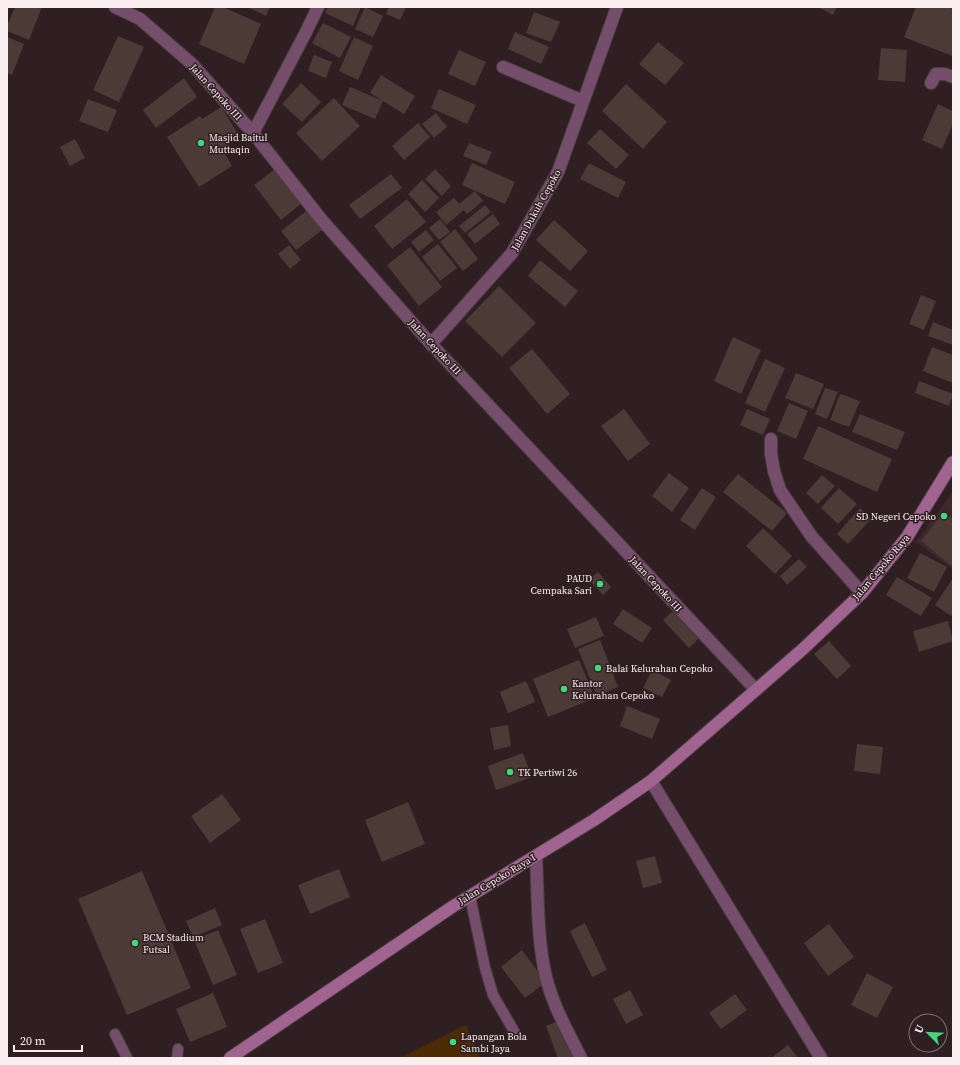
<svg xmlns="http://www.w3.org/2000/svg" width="960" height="1065" viewBox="0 0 960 1065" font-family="'Source Serif 4',serif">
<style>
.built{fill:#3f282d}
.green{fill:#4e2c03}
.building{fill:#4c3a36}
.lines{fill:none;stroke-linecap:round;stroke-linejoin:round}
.lane-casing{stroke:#4b3c3f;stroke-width:12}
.street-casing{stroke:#4b3c3f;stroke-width:14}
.secondary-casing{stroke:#4b3c3f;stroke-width:14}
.lane{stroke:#744e6a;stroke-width:10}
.street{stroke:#744e6a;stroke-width:12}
.secondary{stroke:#a16491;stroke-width:12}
.poi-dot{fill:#41d77c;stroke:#2f1f22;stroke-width:1.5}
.labels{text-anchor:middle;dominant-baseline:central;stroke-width:3;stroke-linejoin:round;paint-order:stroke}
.street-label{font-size:10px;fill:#faeef0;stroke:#2f1f22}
.poi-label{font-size:10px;fill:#faeef0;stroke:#2f1f22;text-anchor:start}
</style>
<rect width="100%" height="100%" fill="#2f1f22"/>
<path class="built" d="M 953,491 L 953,569 L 916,542 Z"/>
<path class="green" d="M 466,1025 L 480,1058 L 400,1058 Z"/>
<path class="building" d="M 15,7 L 42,7 L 29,40 L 7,31 L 7,26 Z
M 215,7 L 223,7 L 261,24 L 244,64 L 199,44 Z
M 247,7 L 270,7 L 266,16 Z
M 328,7 L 361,7 L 353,26 L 325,13 Z
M 365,7 L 383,16 L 373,37 L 355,29 Z
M 389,7 L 406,7 L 400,20 L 386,14 Z
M 818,7 L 837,7 L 833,15 Z
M 916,7 L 947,7 L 953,9 L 952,56 L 904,37 Z
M 534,12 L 560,22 L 551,42 L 526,33 Z
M 323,23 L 351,37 L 340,58 L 312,43 Z
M 515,32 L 549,47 L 541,64 L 508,49 Z
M 118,36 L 144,47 L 119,102 L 93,90 Z
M 7,37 L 24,44 L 12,75 L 7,73 Z
M 354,37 L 373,46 L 358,80 L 339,71 Z
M 658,42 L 684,63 L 665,85 L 639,64 Z
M 881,48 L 907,50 L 905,82 L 878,80 Z
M 459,50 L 486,62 L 475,86 L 448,74 Z
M 314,55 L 332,62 L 326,78 L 308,71 Z
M 381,75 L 415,96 L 404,114 L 370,93 Z
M 184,78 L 197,97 L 156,128 L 143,110 Z
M 301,83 L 321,102 L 302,122 L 282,104 Z
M 626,84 L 667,122 L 643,149 L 602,111 Z
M 350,87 L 383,101 L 375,119 L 342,105 Z
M 439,89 L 476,105 L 467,124 L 431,108 Z
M 334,98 L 360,126 L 322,161 L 296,133 Z
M 88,99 L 117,110 L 108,132 L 79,121 Z
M 938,104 L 953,111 L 953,124 L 942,149 L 922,140 Z
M 221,107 L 240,137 L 222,149 L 232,166 L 199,187 L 167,137 L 200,116 L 202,119 Z
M 436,113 L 447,127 L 434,138 L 422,124 Z
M 418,123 L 430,137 L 404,160 L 392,146 Z
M 600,129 L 629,155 L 616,169 L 587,143 Z
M 75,139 L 85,158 L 70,166 L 60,147 Z
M 469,143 L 492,152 L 486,165 L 463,156 Z
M 472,163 L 515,182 L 505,204 L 462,185 Z
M 589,163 L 626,182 L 618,198 L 580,179 Z
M 275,169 L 302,203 L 281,220 L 254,185 Z
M 435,169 L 451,186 L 442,196 L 425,179 Z
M 391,174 L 402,188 L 360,219 L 349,205 Z
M 422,180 L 439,198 L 425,212 L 408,194 Z
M 475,191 L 483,201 L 467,214 L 464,210 L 446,225 L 436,212 L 454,198 L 459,204 Z
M 407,199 L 426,222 L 392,249 L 374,226 Z
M 485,205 L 491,212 L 465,233 L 459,226 Z
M 310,208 L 325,228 L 296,250 L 281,231 Z
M 493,214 L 500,224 L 475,244 L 467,234 Z
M 440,219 L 450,232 L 439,240 L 429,228 Z
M 554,220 L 588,251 L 570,271 L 536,240 Z
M 455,229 L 478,259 L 463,271 L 440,242 Z
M 426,230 L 434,240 L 419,252 L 411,242 Z
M 438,244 L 457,268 L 440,281 L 422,257 Z
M 289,245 L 301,260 L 290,269 L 278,254 Z
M 410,247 L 442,287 L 419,306 L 387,265 Z
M 540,260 L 578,291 L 565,307 L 528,276 Z
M 499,286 L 536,323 L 502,357 L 465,321 Z
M 921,295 L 936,301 L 924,330 L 909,324 Z
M 933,322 L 953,330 L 953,345 L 928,336 Z
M 733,337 L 761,350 L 741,394 L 714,381 Z
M 932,347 L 953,355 L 953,383 L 923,371 Z
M 532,349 L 570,394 L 547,414 L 509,368 Z
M 765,359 L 785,368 L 765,412 L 745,403 Z
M 796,373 L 824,384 L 813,409 L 785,398 Z
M 919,381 L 953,394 L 949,406 L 915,393 Z
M 825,388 L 838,392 L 827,419 L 815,414 Z
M 840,394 L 860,401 L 849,427 L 830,420 Z
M 789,403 L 808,411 L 796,439 L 777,431 Z
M 624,409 L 650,444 L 628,461 L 601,426 Z
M 747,409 L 770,419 L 763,435 L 740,425 Z
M 860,414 L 905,432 L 897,450 L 852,432 Z
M 818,426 L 892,459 L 877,492 L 803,459 Z
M 669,473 L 689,488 L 672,512 L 652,496 Z
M 738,474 L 787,513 L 772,531 L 723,492 Z
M 822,475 L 835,486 L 818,504 L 806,493 Z
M 702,488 L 716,497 L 695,530 L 680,520 Z
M 839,488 L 857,504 L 838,524 L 821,508 Z
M 860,508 L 871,519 L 848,544 L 837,534 Z
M 944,512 L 953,519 L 953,567 L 921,541 Z
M 763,528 L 792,556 L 775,574 L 746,546 Z
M 920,553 L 947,567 L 934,592 L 907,578 Z
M 799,559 L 807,567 L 787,585 L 780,576 Z
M 598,572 L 611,587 L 603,595 L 589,580 Z
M 897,577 L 932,598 L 921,616 L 886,595 Z
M 953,578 L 953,613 L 951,616 L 935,605 Z
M 623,609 L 652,628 L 642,643 L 613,624 Z
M 673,611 L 699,638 L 689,648 L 663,620 Z
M 596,617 L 604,636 L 575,648 L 567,629 Z
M 948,621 L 953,641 L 919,652 L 913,631 Z
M 600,640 L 618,687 L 597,696 L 578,649 Z
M 829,641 L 851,666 L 837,679 L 814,654 Z
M 579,660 L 595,698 L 548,717 L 533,679 Z
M 652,670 L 671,680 L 662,697 L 643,688 Z
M 526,681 L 535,702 L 508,713 L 500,692 Z
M 627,706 L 660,719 L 652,739 L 620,726 Z
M 508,725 L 511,746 L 494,750 L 490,728 Z
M 857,744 L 883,747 L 880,774 L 854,771 Z
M 523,753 L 532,777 L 496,790 L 488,766 Z
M 222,794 L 241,820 L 210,843 L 191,816 Z
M 408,802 L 425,844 L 382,862 L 365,820 Z
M 655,856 L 662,883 L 643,888 L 636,861 Z
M 339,869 L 350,897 L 310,914 L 298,885 Z
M 142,871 L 191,988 L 127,1015 L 78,899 Z
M 215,908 L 222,925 L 193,937 L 186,921 Z
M 265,919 L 283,963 L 258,973 L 240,929 Z
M 585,923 L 607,970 L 592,977 L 570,931 Z
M 829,924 L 854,957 L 828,976 L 804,943 Z
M 218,930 L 237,975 L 213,985 L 194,940 Z
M 522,950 L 546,982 L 525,998 L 501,967 Z
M 867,973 L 893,987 L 877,1018 L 851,1005 Z
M 630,990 L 643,1015 L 626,1024 L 613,999 Z
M 213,993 L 227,1027 L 190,1042 L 176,1009 Z
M 735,994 L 747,1010 L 721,1029 L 709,1013 Z
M 561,1020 L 574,1058 L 558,1058 L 546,1026 Z
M 788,1045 L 798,1058 L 771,1058 Z"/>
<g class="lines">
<g class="lane-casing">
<path id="lane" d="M 470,896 L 485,968 L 493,995 L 514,1031
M 115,1034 L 127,1058
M 177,1058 L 178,1049"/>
</g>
<g class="street-casing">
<path id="street" d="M 115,7 L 140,19 L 192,64 L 253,133 L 321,219 L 431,344 L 756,690
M 503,67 L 583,101
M 931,83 L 936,74 L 945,74 L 953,77
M 253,133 L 306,32 L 318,7
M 431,344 L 512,253 L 558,172 L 617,7
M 771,439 L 771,454 L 774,471 L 780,490 L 812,537 L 862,593
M 651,781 L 821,1058
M 536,856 C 538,894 537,941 546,977 C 553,1006 568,1032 581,1058"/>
</g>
<g class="secondary-casing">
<path id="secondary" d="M 230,1058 L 452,907 L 594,820 L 651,781 L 803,649 L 862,593 L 907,537 L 953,462"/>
</g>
<use href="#lane" class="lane"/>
<use href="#street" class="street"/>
<use href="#secondary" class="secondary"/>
</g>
<g class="poi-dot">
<circle cx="201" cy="143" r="4"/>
<circle cx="944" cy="516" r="4"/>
<circle cx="600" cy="584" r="4"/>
<circle cx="598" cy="668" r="4"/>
<circle cx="564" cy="689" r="4"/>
<circle cx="510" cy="772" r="4"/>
<circle cx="135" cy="943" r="4"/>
<circle cx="453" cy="1042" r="4"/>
</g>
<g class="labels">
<g class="street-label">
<text transform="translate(216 92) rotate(48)">Jalan Cepoko III</text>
<text transform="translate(536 210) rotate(-61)">Jalan Dukuh Cepoko</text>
<text transform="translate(435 347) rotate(47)">Jalan Cepoko III</text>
<text transform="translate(881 567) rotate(-50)">Jalan Cepoko Raya</text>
<text transform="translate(656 584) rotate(47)">Jalan Cepoko III</text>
<text transform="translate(497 879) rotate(-31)">Jalan Cepoko Raya I</text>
</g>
<g class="poi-label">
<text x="209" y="137">Masjid Baitul<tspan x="209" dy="12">Muttaqin</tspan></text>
<text x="936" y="516" text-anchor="end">SD Negeri Cepoko</text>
<text x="592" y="578" text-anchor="end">PAUD<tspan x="592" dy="12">Cempaka Sari</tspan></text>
<text x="606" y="668">Balai Kelurahan Cepoko</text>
<text x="572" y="683">Kantor<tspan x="572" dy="12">Kelurahan Cepoko</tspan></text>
<text x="518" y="772">TK Pertiwi 26</text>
<text x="143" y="937">BCM Stadium<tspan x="143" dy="12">Futsal</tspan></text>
<text x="461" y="1036">Lapangan Bola<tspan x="461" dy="12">Sambi Jaya</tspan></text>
</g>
</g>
<rect width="960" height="1065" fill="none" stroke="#faeef0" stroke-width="16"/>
<g transform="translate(928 1033) rotate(294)"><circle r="19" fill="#2f1f22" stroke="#807274"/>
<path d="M0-3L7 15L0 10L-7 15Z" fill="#41d77c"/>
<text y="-6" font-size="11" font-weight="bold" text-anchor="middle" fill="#faeef0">U</text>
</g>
<path d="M14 1045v6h68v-6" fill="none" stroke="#faeef0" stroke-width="2"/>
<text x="20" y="1045" font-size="12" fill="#faeef0" stroke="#2f1f22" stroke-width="3" paint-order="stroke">20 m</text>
</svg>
